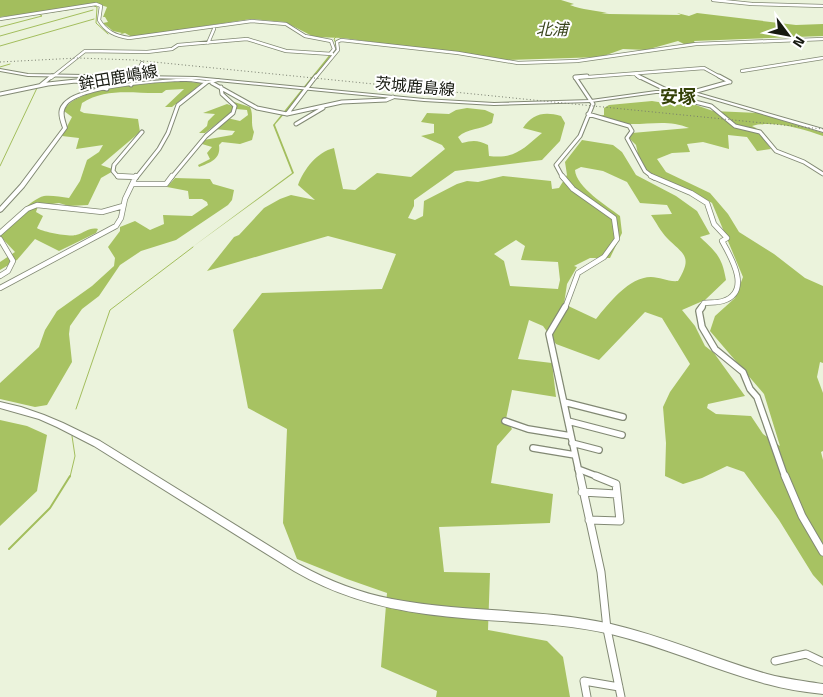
<svg xmlns="http://www.w3.org/2000/svg" width="823" height="697" viewBox="0 0 823 697" font-family="'Titillium Web','Noto Sans JP',sans-serif">
<style>
.forest{fill:#a7c262;fill-rule:evenodd}
.water{fill:#a3be5d}
.lines{fill:none;stroke-linecap:round;stroke-linejoin:round}
.stream-far1{stroke:#a3be5d;stroke-width:1}
.stream{stroke:#a3be5d;stroke-width:2}
.street-far4-casing{stroke:#828974;stroke-width:4}
.street-far3-casing{stroke:#828974;stroke-width:5}
.street-far2-casing{stroke:#828974;stroke-width:6}
.street-far1-casing{stroke:#828974;stroke-width:8}
.street-casing{stroke:#828974;stroke-width:9}
.secondary-casing{stroke:#828974;stroke-width:2}
.primary-casing{stroke:#828974;stroke-width:2}
.street-far4{stroke:#fff;stroke-width:2.5}
.street-far3{stroke:#fff;stroke-width:3}
.street-far2{stroke:#fff;stroke-width:4.5}
.street-far1{stroke:#fff;stroke-width:5.5}
.street{stroke:#fff;stroke-width:7}
.secondary{fill:#fff;fill-rule:evenodd}
.primary{fill:#fff;fill-rule:evenodd}
.rail{stroke:#767b6c;stroke-width:1;stroke-dasharray:1 2.5;stroke-linecap:butt}
.labels{text-anchor:middle;dominant-baseline:central;stroke-width:4;stroke-linejoin:round;paint-order:stroke}
.far-water-label{font-size:16px;font-style:italic;fill:#38431b;stroke:#fff}
.far-street-label{font-size:16px;fill:#161910;stroke:#fff}
.far-quarter-label{font-size:18px;font-weight:bold;fill:#344107;stroke:#fff}
</style>
<rect width="100%" height="100%" fill="#ebf3dc"/>
<path class="forest" d="M 177,81 L 202,83 L 172,107 L 165,107 L 184,89 L 166,90 L 162,93 C 135,94 107,87 82,103 L 80,111 L 84,113 L 138,119 L 140,132 L 101,165 L 115,170 L 101,178 L 88,205 L 69,206 L 59,203 L 38,206 L 36,212 L 43,216 L 37,228 C 42,232 70,237 76,235 C 85,233 89,227 98,229 L 96,233 L 59,251 L 35,239 L 17,260 L 0,270 L 0,262 L 15,252 L 0,236 C 7,226 30,199 44,196 C 51,195 61,197 69,198 L 80,181 L 87,160 L 99,152 L 103,145 L 76,149 L 79,138 L 62,136 L 72,117 L 64,111 C 74,86 152,84 177,81 Z
M 652,101 L 677,105 L 690,103 L 713,111 L 758,113 L 823,133 L 823,136 C 803,129 773,120 752,126 L 756,128 L 771,149 L 757,151 L 747,137 L 728,135 L 729,149 L 703,142 L 687,144 L 690,152 L 672,153 L 657,159 L 666,172 L 710,193 L 728,214 L 739,232 L 774,254 L 805,278 L 823,286 L 823,363 L 820,362 L 817,377 L 823,393 L 823,451 L 821,452 L 823,460 L 823,586 L 813,575 L 779,520 L 744,472 L 727,466 L 702,478 L 683,484 L 665,476 L 666,443 L 663,407 L 670,392 L 690,364 L 662,318 L 645,312 L 599,360 L 556,344 L 543,326 L 529,320 L 518,359 L 552,363 L 556,397 L 512,390 L 506,419 L 512,429 L 497,446 L 491,483 L 553,494 L 550,523 L 439,527 L 444,572 L 490,573 L 488,630 L 547,641 L 563,657 L 570,697 L 436,697 L 437,691 L 381,667 L 387,593 L 347,579 L 297,559 L 283,523 L 287,429 L 248,408 L 233,330 L 262,293 L 382,289 L 396,254 L 328,236 L 207,271 L 234,237 L 239,235 L 264,208 L 280,199 L 291,195 L 315,200 L 298,185 C 304,169 317,152 334,148 L 343,189 L 355,190 L 377,173 L 411,177 L 445,149 L 442,145 L 421,136 L 434,133 L 434,124 L 421,122 L 427,113 L 449,114 L 456,110 L 467,108 L 485,110 L 494,114 L 492,123 C 480,130 468,128 458,137 L 462,143 C 473,140 478,140 488,145 L 489,156 C 515,159 523,149 542,133 L 523,128 C 532,114 544,111 561,116 L 565,123 L 560,141 L 542,160 L 455,171 L 414,200 L 414,206 L 408,218 L 415,220 L 423,216 L 424,201 L 457,184 L 467,181 L 478,182 L 503,176 L 551,181 L 552,189 L 559,188 L 567,175 L 565,162 L 582,140 L 613,145 L 622,152 L 636,175 L 676,196 L 697,211 L 710,234 L 700,237 C 717,253 722,257 726,280 L 705,300 L 682,310 L 695,326 L 705,346 L 714,353 L 745,396 L 708,404 L 707,408 L 716,414 L 751,416 L 763,434 L 780,446 L 764,394 L 710,331 L 715,316 L 735,298 L 743,277 L 712,203 L 692,191 L 655,177 L 644,167 L 639,158 L 636,145 L 629,138 L 632,133 L 689,128 C 668,119 648,125 627,124 C 617,124 606,119 597,116 L 604,115 L 604,108 L 609,105 ZM 581,167 L 603,171 L 627,182 L 640,203 L 667,205 L 672,214 L 651,215 C 656,222 661,232 667,238 C 684,255 693,256 678,281 C 668,282 660,277 651,277 C 629,277 609,303 596,319 L 564,304 L 567,284 L 577,267 L 574,266 L 590,258 L 610,258 L 622,233 L 620,216 C 607,206 576,187 575,170 ZM 516,240 L 525,246 L 521,260 L 558,262 L 560,280 L 558,289 L 510,286 L 504,261 L 494,254 Z
M 234,102 L 250,107 C 254,115 250,124 254,132 L 252,140 L 240,144 L 222,142 L 219,145 C 221,159 211,162 199,167 L 198,165 L 210,159 L 207,153 L 212,147 L 202,144 L 204,140 L 232,135 L 235,131 L 214,129 L 227,118 L 240,121 L 248,115 L 247,110 L 236,109 Z
M 227,104 L 235,107 L 233,111 L 205,133 L 199,133 L 207,126 L 208,121 L 215,114 L 203,113 Z
M 175,178 L 210,179 L 213,184 L 234,190 L 232,200 L 228,205 L 176,240 L 141,251 L 120,265 L 99,296 L 82,309 L 70,326 L 69,334 L 72,362 L 47,405 L 35,407 L 0,399 L 0,383 L 39,347 L 45,330 L 57,311 L 92,286 L 114,266 L 115,258 L 108,247 L 120,231 L 120,227 L 135,221 L 150,230 L 164,224 L 163,215 L 192,216 L 208,205 L 207,202 L 202,199 L 189,199 L 188,191 L 167,187 Z
M 0,420 L 27,426 L 47,435 L 37,491 L 0,526 Z"/>
<path class="water" d="M 0,0 L 561,0 L 574,4 L 570,5 C 583,10 594,10 607,13 L 601,13 L 609,14 L 681,15 L 677,13 L 689,16 L 697,13 L 796,25 L 823,24 L 823,36 L 694,41 L 695,43 L 684,44 L 678,41 L 646,50 L 623,49 L 601,57 L 505,60 L 343,38 L 314,37 L 285,22 L 251,19 L 132,37 L 125,33 L 118,35 L 122,33 L 113,31 L 103,23 L 108,22 L 105,17 L 103,17 L 107,7 C 89,0 72,8 54,10 C 35,13 18,15 0,17 Z
M 335,43 L 336,43 C 337,55 286,112 275,125 L 294,173 L 191,248 L 292,173 L 273,125 L 335,48 Z"/>
<g class="lines">
<path class="stream-far1" d="M 94,6 L 97,7 L 96,23 L 108,34
M 38,14 L 73,9
M 0,20 L 31,15
M 0,27 L 42,16 L 39,14
M 0,36 L 93,10
M 336,37 L 334,39 L 336,44
M 0,46 L 94,19
M 0,67 L 10,64
M 0,166 L 37,88
M 76,409 L 110,310 L 193,247
M 70,477 L 75,456 L 72,436"/>
<path class="stream" d="M 9,549 L 50,508 L 70,476"/>
<g class="street-far4-casing">
<path id="street-far4" d="M 713,0 L 752,4 L 823,6
M 0,19 L 96,4 L 101,6 L 99,20 C 106,32 116,36 129,38 L 252,21 L 286,24 L 305,36 L 331,41 L 334,49 L 330,54
M 208,43 L 214,29
M 742,71 L 823,58
M 635,74 L 640,78
M 51,78 L 85,51 L 147,52 L 172,49 L 178,45 L 247,39 L 286,51 L 332,54
M 135,78 L 142,63
M 315,78 L 338,50 L 337,42 L 341,40 L 458,53 L 518,63 L 577,61 L 696,44 L 823,39
M 575,78 L 704,68 L 722,78"/>
</g>
<g class="street-far3-casing">
<path id="street-far3" d="M 638,76 L 687,100 L 711,106 L 735,126 L 760,132 L 776,151 L 804,162 L 823,174
M 719,76 L 730,82
M 212,83 L 257,108 L 287,114 L 342,102 L 386,100 L 393,97
M 41,85 L 52,76
M 131,85 L 135,76
M 693,92 L 729,82
M 0,94 L 48,84 L 76,81 L 107,89
M 287,114 L 316,76
M 588,114 L 629,126 L 632,131 L 627,138 L 645,171 L 654,178
M 296,124 L 323,108
M 136,177 L 118,177 L 113,171 L 114,165 L 142,132
M 136,178 L 159,149 L 168,133 L 178,105 L 207,82
M 171,178 L 206,136 L 233,113 L 235,106 L 222,94 L 221,87
M 563,178 L 556,165 L 580,136 L 593,104 L 575,77 L 587,76"/>
</g>
<g class="street-far2-casing">
<path id="street-far2" d="M 118,176 L 136,177
M 562,176 L 573,189 L 614,218 L 617,239 L 604,257 L 578,273 L 565,308
M 651,176 L 691,193 L 707,203 L 714,224 L 727,238 L 722,241 C 731,257 752,292 723,301 C 717,303 710,302 704,303 L 701,308
M 134,184 L 166,184 L 172,176
M 0,233 L 27,209 L 37,205 L 102,212 L 123,206
M 0,239 L 13,261 L 8,271 L 0,276
M 0,288 L 116,226 L 121,218 L 125,199 L 136,176"/>
</g>
<g class="street-far1-casing">
<path id="street-far1" d="M 565,307 L 549,334 L 580,477
M 702,307 L 699,311 L 702,327 L 715,349 L 743,372 L 750,389 L 757,397 L 785,477
M 564,402 L 623,417
M 505,421 L 528,429 L 571,436
M 568,421 L 622,435
M 572,443 L 599,450
M 533,448 L 575,455
M 578,469 L 599,477"/>
</g>
<g class="street-casing">
<path id="street" d="M 580,476 L 601,572 L 607,629 L 621,697
M 785,476 L 802,516 L 823,552
M 582,492 L 617,494
M 589,520 L 620,521 L 616,484 L 596,476
M 775,661 L 806,654 L 823,662
M 587,697 L 584,681 L 619,687"/>
</g>
<g class="secondary-casing">
<path id="secondary" d="M 176,79 L 192,79 L 207,81 L 218,79 L 220,80 C 209,86 197,81 186,81 C 163,81 78,87 66,106 C 61,113 65,120 67,128 L 24,187 L 2,211 L 0,212 L 0,207 L 20,185 L 63,128 C 61,122 58,115 60,109 C 61,106 64,102 67,100 C 86,85 151,81 176,79 Z
M 0,402 L 21,407 L 44,415 L 63,423 L 100,441 L 300,565 C 329,581 360,593 392,599 C 465,613 539,608 611,624 C 664,636 714,659 767,674 C 785,679 804,681 823,684 L 823,694 C 804,692 785,689 767,684 C 714,670 665,647 611,634 C 551,620 488,623 426,614 C 380,608 335,595 294,571 L 94,446 L 57,427 L 39,419 L 0,408 Z"/>
</g>
<g class="primary-casing">
<path id="primary" d="M 0,69 L 28,74 L 196,77 L 424,99 L 494,103 L 591,100 L 656,91 L 691,91 L 823,129 L 823,132 L 691,93 L 656,93 L 591,102 L 494,105 L 424,101 L 196,79 L 28,76 L 0,71 Z"/>
</g>
<use href="#street-far4" class="street-far4"/>
<use href="#street-far3" class="street-far3"/>
<use href="#street-far2" class="street-far2"/>
<use href="#street-far1" class="street-far1"/>
<use href="#street" class="street"/>
<use href="#secondary" class="secondary"/>
<use href="#primary" class="primary"/>
<path class="rail" d="M 0,62 L 78,58 L 134,60 L 823,129"/>
</g>
<g class="labels">
<g class="far-water-label">
<text x="552" y="29">北浦</text>
</g>
<g class="far-street-label">
<text transform="translate(118 77) rotate(-10)">鉾田鹿嶋線</text>
<text transform="translate(415 86) rotate(5)">茨城鹿島線</text>
</g>
<g class="far-quarter-label">
<text x="678" y="96">安塚</text>
</g>
</g>
<g transform="translate(788 35) rotate(122)" stroke="#ffffff" stroke-width="4" paint-order="stroke">
<path d="M0-4L9 19L0 12L-9 19Z" fill="#161910"/>
<text y="-8" font-size="14" font-weight="bold" text-anchor="middle" fill="#161910">N</text>
</g>
</svg>
